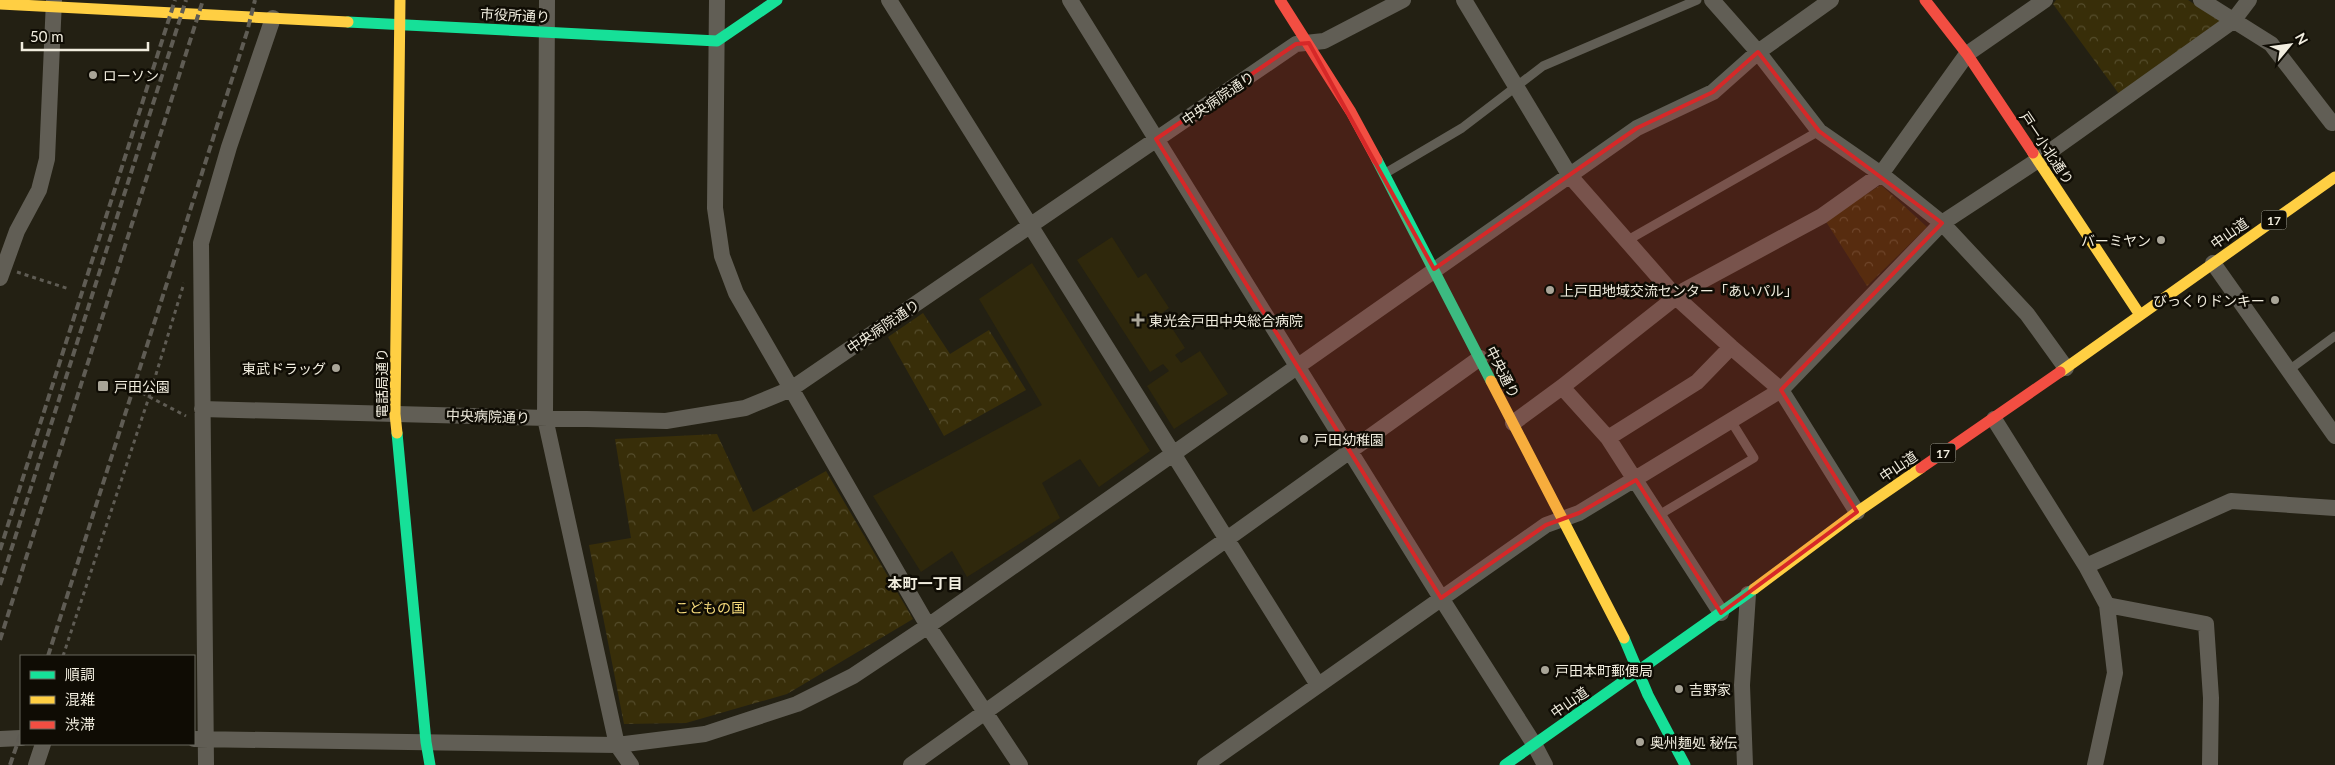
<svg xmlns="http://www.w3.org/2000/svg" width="2335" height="765" viewBox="0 0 2335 765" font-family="Lato,'Noto Sans JP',sans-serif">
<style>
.built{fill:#2f280c}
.park{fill:url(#park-crowns)}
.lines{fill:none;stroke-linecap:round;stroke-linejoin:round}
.path{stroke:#5f5c54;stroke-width:3;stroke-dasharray:4 4;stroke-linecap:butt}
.lane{stroke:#615e55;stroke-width:9}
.street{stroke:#615e55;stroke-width:16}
.fast{stroke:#16e098;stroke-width:11}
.slow{stroke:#ffcf43;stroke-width:11}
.jam{stroke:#f24e42;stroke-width:11}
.rail{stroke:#5f5c54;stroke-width:4;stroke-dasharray:8 4;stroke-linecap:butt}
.marked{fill:#d62828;fill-opacity:0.2;stroke:#d62828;stroke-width:4;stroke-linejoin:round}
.poi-dot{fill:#a9a598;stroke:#0f0c04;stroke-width:2}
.labels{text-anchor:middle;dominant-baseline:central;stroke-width:5;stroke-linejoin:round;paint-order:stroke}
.shield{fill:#0f0c04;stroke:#adaa9d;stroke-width:1}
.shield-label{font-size:12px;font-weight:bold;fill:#f1eddf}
.street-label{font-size:14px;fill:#f1eddf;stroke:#0f0c04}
.poi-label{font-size:14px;fill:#f1eddf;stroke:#0f0c04;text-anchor:start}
.park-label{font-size:14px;fill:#f5da7b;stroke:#0f0c04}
.neighbourhood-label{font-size:15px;font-weight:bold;fill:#f1eddf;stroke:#0f0c04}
</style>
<defs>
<pattern id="park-crowns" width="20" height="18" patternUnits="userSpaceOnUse" patternTransform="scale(1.25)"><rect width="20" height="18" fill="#382e09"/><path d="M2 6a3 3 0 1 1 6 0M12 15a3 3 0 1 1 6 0" fill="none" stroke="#554d2c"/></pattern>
</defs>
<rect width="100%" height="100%" fill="#232013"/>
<path class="built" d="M 1112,237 L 1138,278 L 1146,273 L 1169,308 L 1162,313 L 1185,348 L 1175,355 L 1181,363 L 1200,351 L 1228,394 L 1174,429 L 1147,386 L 1169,371 L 1163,364 L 1150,372 L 1077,260 Z
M 1032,263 L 1150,451 L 1099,487 L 1080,459 L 1042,483 L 1060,518 L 967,577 L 952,551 L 921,572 L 873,496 L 1042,405 L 979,299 Z"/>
<path class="park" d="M 2056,0 L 2188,0 L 2222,22 L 2119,94 L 2053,4 Z
M 1881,185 L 1927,227 L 1867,286 L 1825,220 Z
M 923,313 L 950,354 L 989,330 L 1026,390 L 944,436 L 888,337 Z
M 717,434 L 753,512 L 826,471 L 913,619 L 787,694 L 686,723 L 624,724 L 589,545 L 631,538 L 615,439 Z"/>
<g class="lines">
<path class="path" d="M 17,272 L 69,289
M 142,393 L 186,416
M 63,656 L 149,397 L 184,283"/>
<path class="lane" d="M 1384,174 L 1462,128 L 1543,66 L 1697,0
M 1628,240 L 1819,131
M 2289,370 L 2335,336
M 1659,515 L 1754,458 L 1731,421"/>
<path class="street" d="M 547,0 L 545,418 L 617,745 L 631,765
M 717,0 L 715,208 L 722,256 L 736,293 L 928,626 L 1020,765
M 889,0 L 1318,685
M 1070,0 L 1441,598 L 1534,744 L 1545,765
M 1464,0 L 1570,176 L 1677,298 L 1731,347 L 1781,390 L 1857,512
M 1712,0 L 1758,52 L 1819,131 L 1881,174 L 1942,223 L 2027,314 L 2066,368
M 2201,0 L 2271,44 L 2332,123
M 2213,263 L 2335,436
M 0,278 L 17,231 L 39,190 L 47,159 L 54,0
M 1562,387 L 1608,438 L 1721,613
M 202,409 L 666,421 L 745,408 L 791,389 L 1296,44 L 1324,41 L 1403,0
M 1994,419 L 2086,566 L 2107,605 L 2115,673 L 2095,765
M 1513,423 L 1562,387 L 1685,290 L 1822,216 L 1881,174 L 1967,54 L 2045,0
M 1608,438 L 1697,382 L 1731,347
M 2086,566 L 2231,501 L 2335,508
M 2107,605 L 2206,624 L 2211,698 L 2210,765
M 0,739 L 21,738
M 194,739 L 617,745 L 705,734 L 797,704 L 853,676 L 928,626 L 1637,128 L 1713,92 L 1758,52 L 1831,0
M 36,765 L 43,744
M 206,765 L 201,243 L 229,147 L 273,18
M 911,765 L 1480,358
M 1205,765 L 1546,525 L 1579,513 L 1781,390 L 1942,223 L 2038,160 L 2233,21 L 2249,0
M 1745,765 L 1742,685 L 1748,594"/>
<path class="fast" d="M 348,22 L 717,41 L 777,0
M 1377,160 L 1491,381
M 397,433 L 426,742 L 430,765
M 1624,638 L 1648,695 L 1685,765
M 1505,765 L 1754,589"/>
<path class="slow" d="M 0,4 L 348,22
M 2033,153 L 2140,315
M 2060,372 L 2335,177
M 1491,381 L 1624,638
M 397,433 L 395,414 L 400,0
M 1754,589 L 1857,512 L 1921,468"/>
<path class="jam" d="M 1280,0 L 1351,112 L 1377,160
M 1925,0 L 1967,54 L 2033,153
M 1921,468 L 2060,372"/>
<path class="rail" d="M 0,550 L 175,0
M 0,585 L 186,0
M 0,640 L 203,0
M 48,656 L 247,32 L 255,0
M 10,765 L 21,733"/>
</g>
<path class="marked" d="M 1309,43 L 1434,269 L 1637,128 L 1713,92 L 1758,52 L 1819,131 L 1942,223 L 1781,390 L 1857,512 L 1721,613 L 1636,480 L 1579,513 L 1546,525 L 1441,598 L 1156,139 L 1296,44 Z"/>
<g class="poi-dot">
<circle cx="93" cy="75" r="5"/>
<circle cx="2161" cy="240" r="5"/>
<circle cx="1550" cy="290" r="5"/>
<circle cx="2275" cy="300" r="5"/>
<path d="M1135.5 312.5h5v5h5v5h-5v5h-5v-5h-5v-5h5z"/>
<circle cx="336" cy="368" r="5"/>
<rect x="97" y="380" width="12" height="12" rx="2.5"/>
<circle cx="1304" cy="439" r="5"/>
<circle cx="1545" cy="670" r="5"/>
<circle cx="1679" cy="689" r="5"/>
<circle cx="1640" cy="742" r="5"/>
</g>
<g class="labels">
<g class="shield">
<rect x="2261.5" y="210.5" width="25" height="19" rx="4"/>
<rect x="1930.5" y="443.5" width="25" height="19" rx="4"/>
</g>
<g class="shield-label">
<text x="2274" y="220">17</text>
<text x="1943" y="453">17</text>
</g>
<g class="street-label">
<text transform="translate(515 15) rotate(3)">市役所通り</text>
<text transform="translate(1218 98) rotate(-34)">中央病院通り</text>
<text transform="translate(2047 148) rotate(56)">戸一小北通り</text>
<text transform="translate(2229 233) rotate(-35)">中山道</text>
<text transform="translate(883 326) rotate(-34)">中央病院通り</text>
<text transform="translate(1503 372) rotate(63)">中央通り</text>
<text transform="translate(381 383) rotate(-90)">電話局通り</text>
<text transform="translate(488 416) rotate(2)">中央病院通り</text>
<text transform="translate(1898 466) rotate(-34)">中山道</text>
<text transform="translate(1569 702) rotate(-35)">中山道</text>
</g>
<g class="poi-label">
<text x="103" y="75">ローソン</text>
<text x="2151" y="240" text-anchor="end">バーミヤン</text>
<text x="1560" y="290">上戸田地域交流センター「あいパル」</text>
<text x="2265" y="300" text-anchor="end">びっくりドンキー</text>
<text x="1149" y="320">東光会戸田中央総合病院</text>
<text x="326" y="368" text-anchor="end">東武ドラッグ</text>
<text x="114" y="386">戸田公園</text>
<text x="1314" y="439">戸田幼稚園</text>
<text x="1555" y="670">戸田本町郵便局</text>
<text x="1689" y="689">吉野家</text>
<text x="1650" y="742">奥州麺処 秘伝</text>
</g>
<g class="park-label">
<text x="710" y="607">こどもの国</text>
</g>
<g class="neighbourhood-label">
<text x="925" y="583">本町一丁目</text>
</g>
</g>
<rect x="20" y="655" width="175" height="90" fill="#0f0c04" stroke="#69665c"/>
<rect x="30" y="671" width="25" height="8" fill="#16e098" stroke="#69665c"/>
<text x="65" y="680" font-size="15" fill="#f1eddf">順調</text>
<rect x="30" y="696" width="25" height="8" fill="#ffcf43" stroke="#69665c"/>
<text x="65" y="705" font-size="15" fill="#f1eddf">混雑</text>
<rect x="30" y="721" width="25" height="8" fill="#f24e42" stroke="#69665c"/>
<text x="65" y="730" font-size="15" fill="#f1eddf">渋滞</text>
<g transform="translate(2290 45) rotate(61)" stroke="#0f0c04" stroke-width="4" paint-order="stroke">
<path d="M0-4L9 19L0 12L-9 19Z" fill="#f1eddf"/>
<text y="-8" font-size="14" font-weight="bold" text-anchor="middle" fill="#f1eddf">N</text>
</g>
<path d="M22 42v8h126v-8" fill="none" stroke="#f1eddf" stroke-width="2.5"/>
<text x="30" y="42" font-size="15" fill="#f1eddf" stroke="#0f0c04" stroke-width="4" paint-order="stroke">50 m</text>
</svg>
